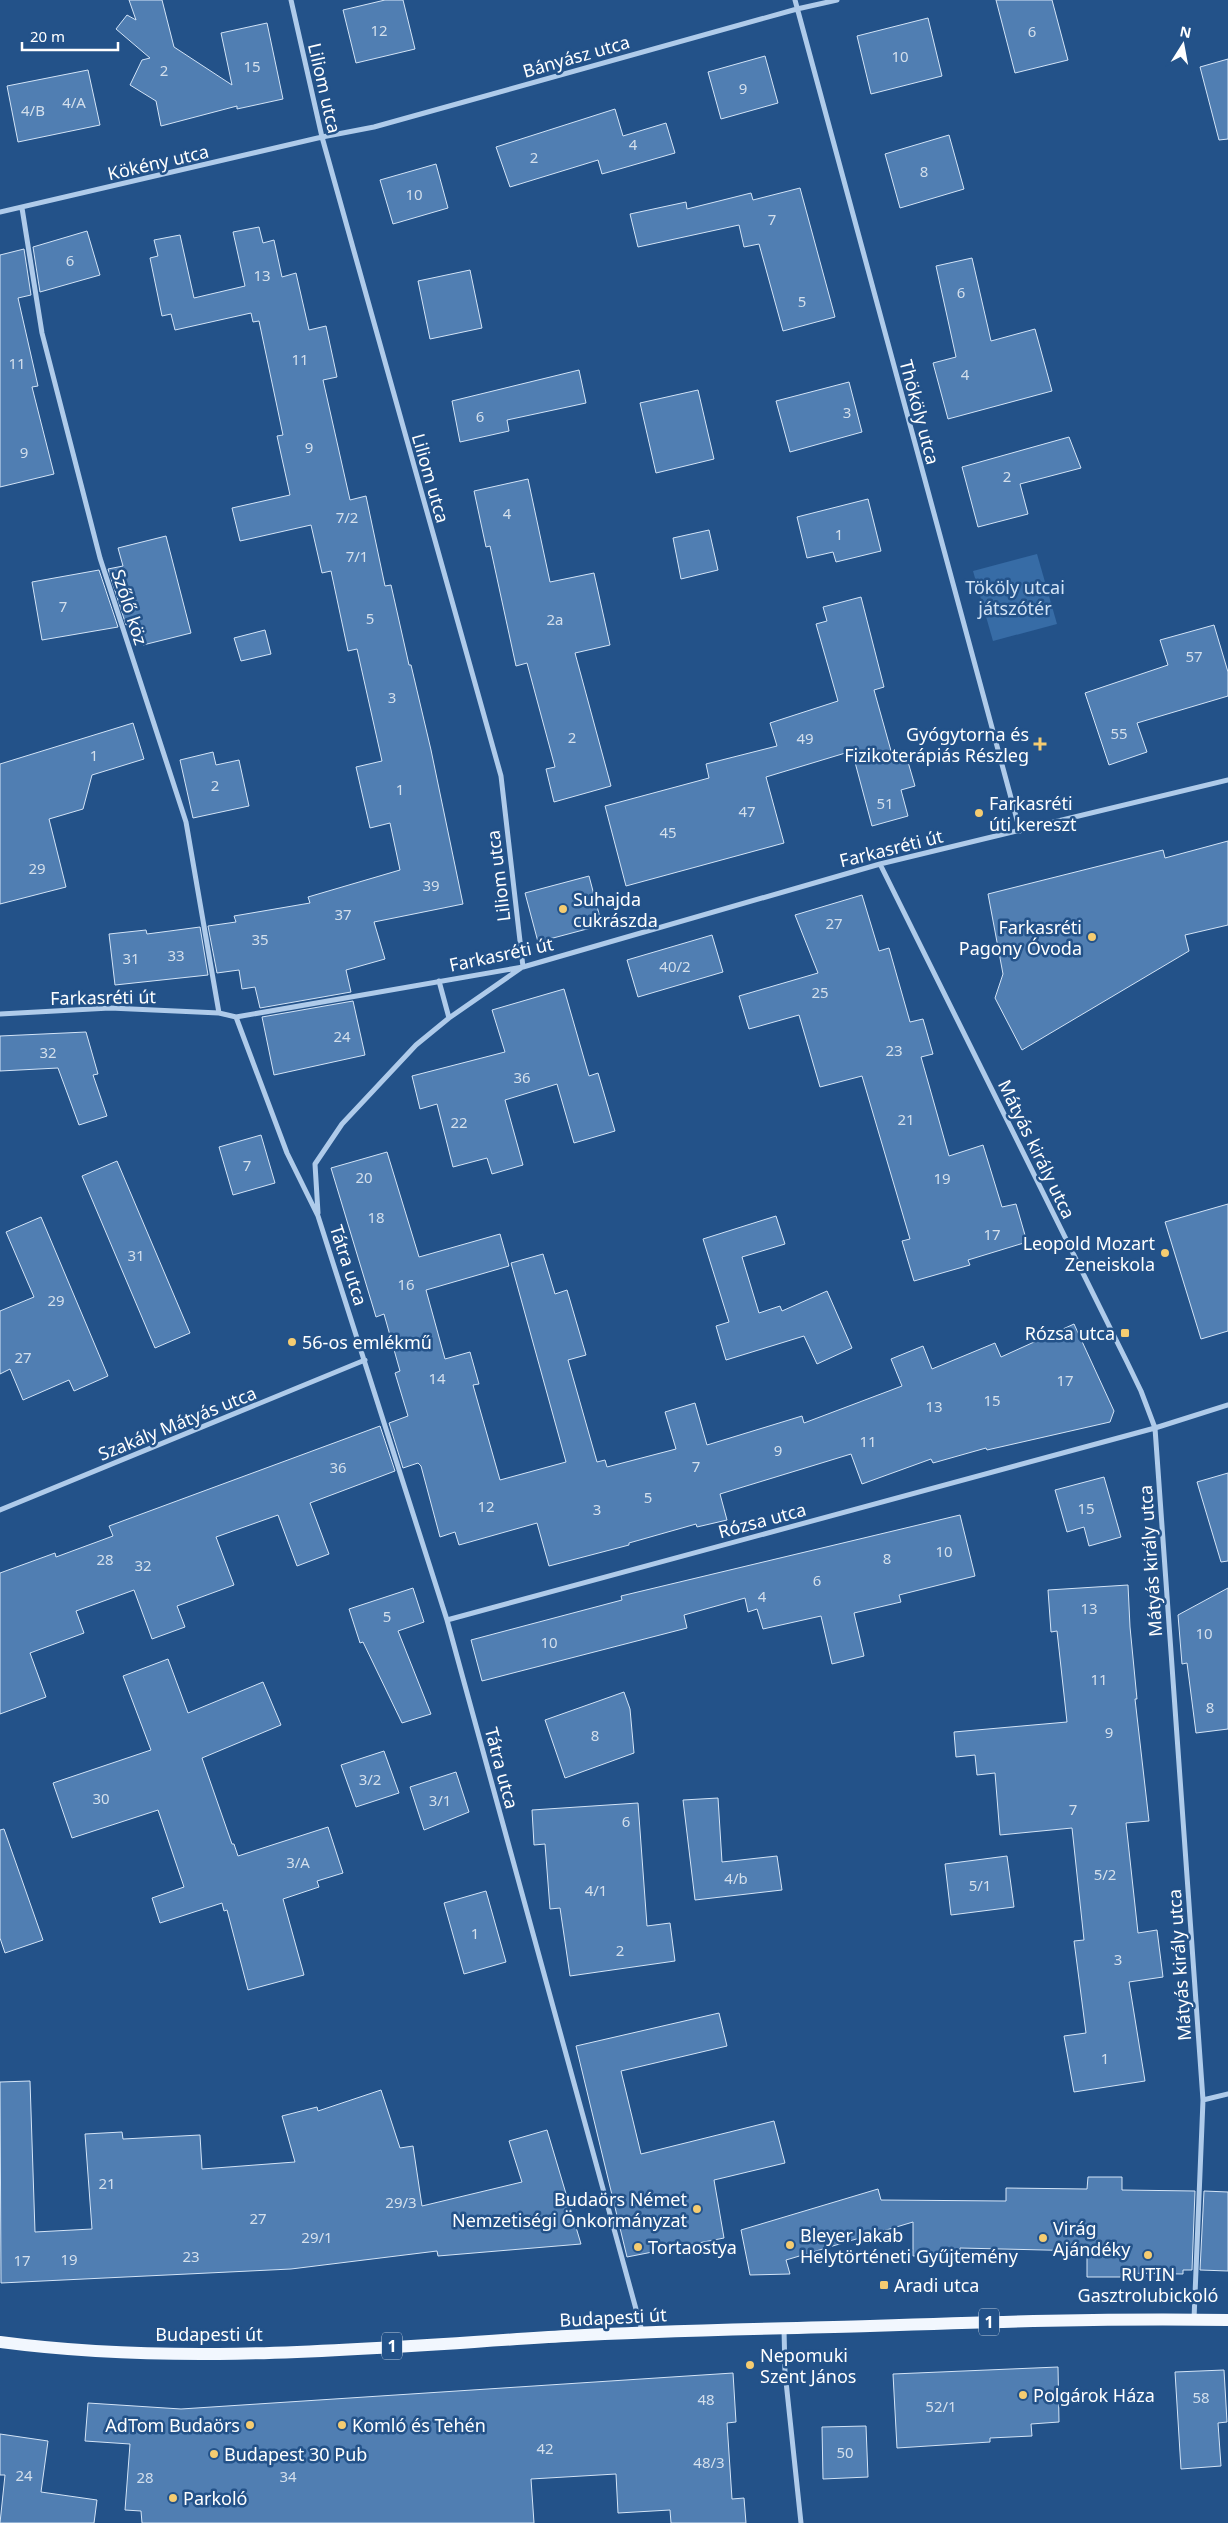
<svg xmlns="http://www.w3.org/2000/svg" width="1228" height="2523" viewBox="0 0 1228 2523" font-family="'Noto Sans',sans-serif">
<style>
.green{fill:#376ca6}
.building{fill:#507eb2;stroke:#d3e4f7}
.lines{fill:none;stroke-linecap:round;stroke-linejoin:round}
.street{stroke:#afcbea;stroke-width:5}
.primary{stroke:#f2f7fe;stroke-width:12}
.poi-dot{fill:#f5cc71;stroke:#235289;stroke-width:2}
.labels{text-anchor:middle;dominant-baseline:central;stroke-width:5;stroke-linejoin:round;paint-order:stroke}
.number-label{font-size:15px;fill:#d3dfec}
.shield{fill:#235289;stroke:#bdcbdc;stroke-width:1}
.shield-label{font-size:16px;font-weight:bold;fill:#fff}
.street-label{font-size:18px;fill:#fff;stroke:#235289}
.park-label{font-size:18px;fill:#d3e4f7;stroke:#235289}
.poi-label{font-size:18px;fill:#fff;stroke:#235289;text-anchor:start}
</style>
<rect width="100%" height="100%" fill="#235289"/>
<path class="green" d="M 1037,554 L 1057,624 L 993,641 L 973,571 Z"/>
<path class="building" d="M 129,0 L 162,0 L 174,47 L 232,85 L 221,33 L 267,23 L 283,99 L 237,109 L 237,106 L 161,126 L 156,101 L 130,85 L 142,60 L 150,58 L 116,29 L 127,15 L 136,20 Z
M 385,0 L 403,0 L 415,49 L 356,63 L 343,10 Z
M 996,0 L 1052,0 L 1068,60 L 1015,73 Z
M 928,18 L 942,76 L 871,94 L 857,36 Z
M 765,56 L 778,103 L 721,119 L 708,72 Z
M 1228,59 L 1228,139 L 1219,140 L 1200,67 Z
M 88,70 L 100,125 L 18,142 L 7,86 Z
M 615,109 L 623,136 L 666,123 L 675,153 L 602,174 L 598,160 L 510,187 L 496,147 Z
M 949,135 L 964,189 L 900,208 L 885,154 Z
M 436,164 L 448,208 L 393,224 L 380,180 Z
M 800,188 L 835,317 L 783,331 L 759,244 L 744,247 L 739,225 L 638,247 L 630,214 L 686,202 L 687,209 L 751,193 L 753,200 Z
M 259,227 L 263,243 L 274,240 L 282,277 L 296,273 L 309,330 L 326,326 L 337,377 L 323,380 L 350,500 L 366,496 L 385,586 L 391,585 L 409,665 L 411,665 L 431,750 L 463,904 L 374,922 L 385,959 L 346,970 L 351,992 L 260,1008 L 255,987 L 242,989 L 239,970 L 217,973 L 208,926 L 236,922 L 234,916 L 310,903 L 308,897 L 400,870 L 390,823 L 370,828 L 356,767 L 382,761 L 357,649 L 348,651 L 331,571 L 322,573 L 311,525 L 240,541 L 232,508 L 290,495 L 277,436 L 283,435 L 259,321 L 253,322 L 251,313 L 175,330 L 171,314 L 162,316 L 150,258 L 158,256 L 154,240 L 180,235 L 194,298 L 245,286 L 233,232 Z
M 87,231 L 100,275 L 40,292 L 33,247 Z
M 24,249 L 31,295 L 18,298 L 38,386 L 32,387 L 54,474 L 0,487 L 0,255 Z
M 972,258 L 991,341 L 1035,329 L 1052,391 L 948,419 L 933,363 L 956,357 L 936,266 Z
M 470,270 L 482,328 L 430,339 L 418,281 Z
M 579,370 L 586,403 L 507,420 L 509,431 L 460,442 L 452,401 Z
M 849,382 L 862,432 L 790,452 L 776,401 Z
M 698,390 L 714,459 L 656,473 L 640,403 Z
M 1069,437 L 1081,468 L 1020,484 L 1028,514 L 978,527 L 962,467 Z
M 528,479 L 550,582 L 594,573 L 610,645 L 575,653 L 611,786 L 554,802 L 546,769 L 555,767 L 527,663 L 516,666 L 490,546 L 486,547 L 474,491 Z
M 868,499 L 881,551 L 836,562 L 833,552 L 807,558 L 797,517 Z
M 709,530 L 718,570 L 681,579 L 673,538 Z
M 166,536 L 191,633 L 143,645 L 138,623 L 126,625 L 108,569 L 123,566 L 118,548 Z
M 99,570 L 118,627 L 42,640 L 32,582 Z
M 861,597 L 884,687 L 874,690 L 893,758 L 906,755 L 915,786 L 901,790 L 908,816 L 872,826 L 852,751 L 766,777 L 784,843 L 626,886 L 605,806 L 709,778 L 706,764 L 777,746 L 770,723 L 838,701 L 816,624 L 827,621 L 823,607 Z
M 1214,625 L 1228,672 L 1228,696 L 1137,723 L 1147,752 L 1109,765 L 1085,693 L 1168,665 L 1160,640 Z
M 265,630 L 271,654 L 241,661 L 234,638 Z
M 133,723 L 144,759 L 92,775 L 83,809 L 49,819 L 66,887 L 0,904 L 0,764 Z
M 213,752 L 216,765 L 239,760 L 249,806 L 193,818 L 180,760 Z
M 1228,841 L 1228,925 L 1185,935 L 1189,951 L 1022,1050 L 995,998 L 1003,974 L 988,894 L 1163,850 L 1165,858 Z
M 589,876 L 602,925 L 538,942 L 525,893 Z
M 862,895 L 879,951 L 889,948 L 910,1022 L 923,1019 L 933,1054 L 921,1057 L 949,1156 L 983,1145 L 1002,1207 L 1016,1204 L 1027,1242 L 968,1260 L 970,1265 L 914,1281 L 902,1241 L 910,1239 L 862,1076 L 820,1087 L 799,1015 L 749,1029 L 739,996 L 818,973 L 795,915 Z
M 200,927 L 208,975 L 115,985 L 109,934 L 146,930 L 147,934 Z
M 712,935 L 723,972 L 638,997 L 627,960 Z
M 564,989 L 589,1076 L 598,1073 L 615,1131 L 574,1143 L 557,1084 L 505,1100 L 523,1165 L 492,1174 L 487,1158 L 453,1167 L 437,1104 L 420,1109 L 412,1076 L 505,1052 L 492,1010 Z
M 353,1001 L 365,1055 L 274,1075 L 262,1017 Z
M 86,1032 L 98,1074 L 93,1075 L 107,1116 L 79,1125 L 58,1068 L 0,1071 L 0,1036 Z
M 261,1135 L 275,1183 L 233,1195 L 219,1147 Z
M 387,1152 L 419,1257 L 500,1234 L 509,1266 L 426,1290 L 445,1359 L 470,1352 L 479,1384 L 473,1385 L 500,1480 L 566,1462 L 511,1263 L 543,1254 L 555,1294 L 567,1290 L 586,1355 L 568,1360 L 597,1462 L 605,1460 L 607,1467 L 676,1449 L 665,1412 L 695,1403 L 707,1445 L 802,1416 L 804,1423 L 902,1386 L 891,1359 L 923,1346 L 932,1369 L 995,1343 L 1001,1357 L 1074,1324 L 1114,1411 L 1110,1422 L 987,1450 L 986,1448 L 933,1463 L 931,1459 L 862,1484 L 851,1454 L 720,1494 L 727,1520 L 697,1527 L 696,1524 L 629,1543 L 629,1545 L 549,1566 L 537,1523 L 459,1545 L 455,1532 L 440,1537 L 421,1466 L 418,1463 L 403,1468 L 389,1423 L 408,1416 L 395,1373 L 400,1371 L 384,1314 L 376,1317 L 331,1168 Z
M 117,1161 L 190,1333 L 155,1348 L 82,1176 Z
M 1228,1204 L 1228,1331 L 1201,1339 L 1165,1222 Z
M 776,1216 L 785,1244 L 742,1257 L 759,1313 L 780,1306 L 782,1311 L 827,1291 L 852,1348 L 817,1364 L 804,1336 L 726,1360 L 716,1326 L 729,1322 L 703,1239 Z
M 41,1217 L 108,1376 L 74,1391 L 69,1380 L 23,1400 L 10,1369 L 0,1374 L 0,1311 L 34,1297 L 6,1232 Z
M 380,1426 L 395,1471 L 310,1503 L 329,1554 L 297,1566 L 278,1515 L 216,1537 L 234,1585 L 177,1606 L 185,1627 L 152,1639 L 134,1590 L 76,1611 L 84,1633 L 30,1653 L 46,1697 L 0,1714 L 0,1573 L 55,1553 L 56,1557 L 113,1536 L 109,1526 Z
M 1228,1473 L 1228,1561 L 1221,1562 L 1197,1482 Z
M 1104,1477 L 1121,1537 L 1089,1546 L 1084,1527 L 1067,1532 L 1055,1490 Z
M 960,1515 L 975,1576 L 899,1595 L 901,1602 L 854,1613 L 864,1656 L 832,1664 L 821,1616 L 763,1629 L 757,1609 L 748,1612 L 745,1598 L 684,1615 L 687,1628 L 482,1681 L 471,1640 L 622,1600 L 621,1596 Z
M 1128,1585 L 1130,1627 L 1137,1699 L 1135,1699 L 1149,1821 L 1126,1823 L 1138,1933 L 1157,1930 L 1163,1977 L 1129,1982 L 1145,2081 L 1074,2092 L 1064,2036 L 1086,2033 L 1074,1941 L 1084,1940 L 1072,1828 L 1000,1835 L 995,1773 L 977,1775 L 975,1755 L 956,1757 L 954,1732 L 1067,1722 L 1057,1631 L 1051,1632 L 1048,1590 Z
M 413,1588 L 424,1622 L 398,1631 L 431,1714 L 402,1723 L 363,1642 L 360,1643 L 349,1609 Z
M 1228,1588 L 1228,1729 L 1196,1733 L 1187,1663 L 1182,1664 L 1178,1615 Z
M 168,1659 L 188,1713 L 263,1682 L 281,1725 L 202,1758 L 232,1844 L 234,1844 L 238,1856 L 328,1827 L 343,1873 L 317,1881 L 319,1887 L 283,1899 L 304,1975 L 248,1990 L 227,1910 L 224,1911 L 222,1903 L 160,1923 L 152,1898 L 184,1887 L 158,1810 L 72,1838 L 53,1783 L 151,1750 L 123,1676 Z
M 624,1692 L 630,1709 L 634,1753 L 565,1778 L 545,1720 Z
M 384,1751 L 399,1793 L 356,1807 L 341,1765 Z
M 456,1772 L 469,1812 L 424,1830 L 410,1787 Z
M 718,1798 L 722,1862 L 777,1856 L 782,1890 L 695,1900 L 683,1800 Z
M 638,1803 L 647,1926 L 670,1923 L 675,1961 L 570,1976 L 560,1908 L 550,1909 L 545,1844 L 534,1845 L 532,1810 Z
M 4,1829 L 43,1940 L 5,1953 L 0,1938 L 0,1830 Z
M 1007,1856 L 1014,1907 L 951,1915 L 945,1864 Z
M 486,1891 L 506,1962 L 464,1974 L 444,1903 Z
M 719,2013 L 727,2046 L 621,2071 L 641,2154 L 774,2121 L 785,2163 L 714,2180 L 724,2238 L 627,2257 L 576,2046 Z
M 30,2081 L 35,2232 L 92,2229 L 85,2134 L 122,2132 L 123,2139 L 200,2135 L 202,2169 L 295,2162 L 282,2116 L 317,2107 L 318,2111 L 381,2090 L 400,2148 L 413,2146 L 422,2206 L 522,2182 L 509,2141 L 547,2130 L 581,2244 L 438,2256 L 437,2251 L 291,2269 L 1,2283 L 0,2082 Z
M 1088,2177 L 1122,2177 L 1122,2190 L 1195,2191 L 1192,2270 L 1183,2270 L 1183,2274 L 1121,2273 L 1121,2277 L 1087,2277 L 1087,2251 L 960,2248 L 960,2256 L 913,2256 L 913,2222 L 786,2260 L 790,2274 L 750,2275 L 741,2230 L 878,2189 L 881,2200 L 1006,2201 L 1006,2188 L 1087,2189 Z
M 1204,2191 L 1228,2192 L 1228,2271 L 1200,2270 Z
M 1058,2367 L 1059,2422 L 1031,2424 L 1032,2436 L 990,2438 L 990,2442 L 897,2448 L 893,2374 Z
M 1224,2370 L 1227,2422 L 1218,2423 L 1221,2466 L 1181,2469 L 1175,2372 Z
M 733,2373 L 736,2422 L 727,2423 L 732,2499 L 744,2498 L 746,2523 L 671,2523 L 670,2510 L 618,2513 L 616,2474 L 531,2479 L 534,2523 L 142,2523 L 141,2511 L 125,2510 L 130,2444 L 85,2441 L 88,2403 L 181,2409 Z
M 866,2426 L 868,2477 L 823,2479 L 822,2427 Z
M 0,2434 L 48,2441 L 41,2492 L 97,2500 L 94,2523 L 0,2523 L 5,2475 L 0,2475 Z"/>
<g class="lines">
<path class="street" d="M 291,0 L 322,137 L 501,776 L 523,967
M 795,0 L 1020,831
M 22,208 L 42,333 L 100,558 L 186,822 L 219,1013
M 0,212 L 322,137 L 374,127 L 797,9 L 837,0
M 880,864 L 1127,1362 L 1141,1391 L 1155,1428 L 1203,2100 L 1194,2319
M 439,981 L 449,1018
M 0,1014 L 110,1008 L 219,1013 L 236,1017 L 523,967 L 880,864 L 1228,780
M 236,1017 L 287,1153 L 318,1216 L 447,1620 L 642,2331
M 318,1213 L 315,1164 L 342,1124 L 416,1045 L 449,1018 L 521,968
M 0,1510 L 365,1360
M 447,1620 L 1155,1428 L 1228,1405
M 1203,2100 L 1228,2094
M 784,2329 L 785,2372 L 801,2523"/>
<path class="primary" d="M 0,2342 C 188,2367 379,2347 567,2336 C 668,2330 769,2329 870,2326 C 989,2322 1109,2318 1228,2320"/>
</g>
<g class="poi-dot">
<path d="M1037.5 736.5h5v5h5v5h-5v5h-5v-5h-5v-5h5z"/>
<circle cx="979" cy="813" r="5"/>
<circle cx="563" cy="909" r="5"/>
<circle cx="1092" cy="937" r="5"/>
<circle cx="1165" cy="1253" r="5"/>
<rect x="1120" y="1328" width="10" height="10" rx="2.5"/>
<circle cx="292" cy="1342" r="5"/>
<circle cx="697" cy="2209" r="5"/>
<circle cx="1043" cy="2238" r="5"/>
<circle cx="790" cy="2245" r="5"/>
<circle cx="638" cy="2247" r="5"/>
<circle cx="1148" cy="2255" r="5"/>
<rect x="879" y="2280" width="10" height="10" rx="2.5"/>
<circle cx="750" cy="2365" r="5"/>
<circle cx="1023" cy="2395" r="5"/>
<circle cx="250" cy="2425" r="5"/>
<circle cx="342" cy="2425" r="5"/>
<circle cx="214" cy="2454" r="5"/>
<circle cx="173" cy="2498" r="5"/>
</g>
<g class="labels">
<g class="number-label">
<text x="379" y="30">12</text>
<text x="1032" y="31">6</text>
<text x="900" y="56">10</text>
<text x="252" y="66">15</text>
<text x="164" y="70">2</text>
<text x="743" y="88">9</text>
<text x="74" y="102">4/A</text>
<text x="33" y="110">4/B</text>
<text x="633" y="144">4</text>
<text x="534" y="157">2</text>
<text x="924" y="171">8</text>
<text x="414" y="194">10</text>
<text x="772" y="219">7</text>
<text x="70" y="260">6</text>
<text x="262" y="275">13</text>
<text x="961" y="292">6</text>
<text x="802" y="301">5</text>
<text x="300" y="359">11</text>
<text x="17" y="363">11</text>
<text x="965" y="374">4</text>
<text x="847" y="412">3</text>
<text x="480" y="416">6</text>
<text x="309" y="447">9</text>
<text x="24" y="452">9</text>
<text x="1007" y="476">2</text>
<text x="507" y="513">4</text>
<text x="347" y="517">7/2</text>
<text x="839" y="534">1</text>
<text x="357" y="556">7/1</text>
<text x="63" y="606">7</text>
<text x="370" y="618">5</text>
<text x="555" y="619">2a</text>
<text x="1194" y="656">57</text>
<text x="392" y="697">3</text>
<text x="1119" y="733">55</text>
<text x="572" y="737">2</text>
<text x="805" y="738">49</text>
<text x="94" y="755">1</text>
<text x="215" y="785">2</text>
<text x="400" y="789">1</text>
<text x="885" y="803">51</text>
<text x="747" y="811">47</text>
<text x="668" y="832">45</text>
<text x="37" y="868">29</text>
<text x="431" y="885">39</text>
<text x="343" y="914">37</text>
<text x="834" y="923">27</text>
<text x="260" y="939">35</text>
<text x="176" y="955">33</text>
<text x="131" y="958">31</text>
<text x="675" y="966">40/2</text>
<text x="820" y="992">25</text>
<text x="342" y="1036">24</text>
<text x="894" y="1050">23</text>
<text x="48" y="1052">32</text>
<text x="522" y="1077">36</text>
<text x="906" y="1119">21</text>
<text x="459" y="1122">22</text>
<text x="247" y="1165">7</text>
<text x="364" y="1177">20</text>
<text x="942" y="1178">19</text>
<text x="376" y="1217">18</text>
<text x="992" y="1234">17</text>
<text x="136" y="1255">31</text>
<text x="406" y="1284">16</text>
<text x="56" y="1300">29</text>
<text x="23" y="1357">27</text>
<text x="437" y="1378">14</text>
<text x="1065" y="1380">17</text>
<text x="992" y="1400">15</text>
<text x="934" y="1406">13</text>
<text x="868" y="1441">11</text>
<text x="778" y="1450">9</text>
<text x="696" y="1466">7</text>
<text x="338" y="1467">36</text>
<text x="648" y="1497">5</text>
<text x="486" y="1506">12</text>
<text x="1086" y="1508">15</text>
<text x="597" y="1509">3</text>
<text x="944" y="1551">10</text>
<text x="887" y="1558">8</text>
<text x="105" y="1559">28</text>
<text x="143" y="1565">32</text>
<text x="817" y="1580">6</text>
<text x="762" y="1596">4</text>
<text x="1089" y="1608">13</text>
<text x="387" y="1616">5</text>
<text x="1204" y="1633">10</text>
<text x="549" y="1642">10</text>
<text x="1099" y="1679">11</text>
<text x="1210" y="1707">8</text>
<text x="1109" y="1732">9</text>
<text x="595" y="1735">8</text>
<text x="370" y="1779">3/2</text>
<text x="101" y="1798">30</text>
<text x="440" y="1800">3/1</text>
<text x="1073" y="1809">7</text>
<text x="626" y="1821">6</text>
<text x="298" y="1862">3/A</text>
<text x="1105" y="1874">5/2</text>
<text x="736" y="1878">4/b</text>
<text x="980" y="1885">5/1</text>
<text x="596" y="1890">4/1</text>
<text x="475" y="1933">1</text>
<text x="620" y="1950">2</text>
<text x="1118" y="1959">3</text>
<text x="1105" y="2058">1</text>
<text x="107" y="2183">21</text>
<text x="401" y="2202">29/3</text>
<text x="258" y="2218">27</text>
<text x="317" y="2237">29/1</text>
<text x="191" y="2256">23</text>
<text x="69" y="2259">19</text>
<text x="22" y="2260">17</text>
<text x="1201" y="2397">58</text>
<text x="706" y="2399">48</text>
<text x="941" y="2406">52/1</text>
<text x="545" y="2448">42</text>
<text x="845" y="2452">50</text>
<text x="709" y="2462">48/3</text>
<text x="24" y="2475">24</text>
<text x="288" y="2476">34</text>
<text x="145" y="2477">28</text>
</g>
<g class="shield">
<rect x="979" y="2308.5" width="20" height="27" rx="4"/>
<rect x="382" y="2332.5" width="20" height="27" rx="4"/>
</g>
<g class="shield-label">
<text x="989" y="2322">1</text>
<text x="392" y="2346">1</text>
</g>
<g class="street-label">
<text transform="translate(576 56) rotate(-16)">Bányász utca</text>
<text transform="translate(325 88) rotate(77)">Liliom utca</text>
<text transform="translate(158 162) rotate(-13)">Kökény utca</text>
<text transform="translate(920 412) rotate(75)">Thököly utca</text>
<text transform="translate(431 478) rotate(74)">Liliom utca</text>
<text transform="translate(130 607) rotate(72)">Szőlő köz</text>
<text transform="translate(891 848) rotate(-14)">Farkasréti út</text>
<text transform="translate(498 876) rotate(-97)">Liliom utca</text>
<text transform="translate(501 954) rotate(-12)">Farkasréti út</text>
<text transform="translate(103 997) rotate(-1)">Farkasréti út</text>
<text transform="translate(1037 1149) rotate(64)">Mátyás király utca</text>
<text transform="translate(349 1265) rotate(72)">Tátra utca</text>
<text transform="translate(177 1423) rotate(-22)">Szakály Mátyás utca</text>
<text transform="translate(762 1520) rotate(-15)">Rózsa utca</text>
<text transform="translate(1150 1561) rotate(-94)">Mátyás király utca</text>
<text transform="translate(502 1768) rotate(75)">Tátra utca</text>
<text transform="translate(1179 1965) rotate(-94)">Mátyás király utca</text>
<text transform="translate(613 2317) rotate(-3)">Budapesti út</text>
<text x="209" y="2334">Budapesti út</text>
</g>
<g class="park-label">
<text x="1015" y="587">Tököly utcai<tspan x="1015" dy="21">játszótér</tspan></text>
</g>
<g class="poi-label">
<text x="1029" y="734" text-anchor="end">Gyógytorna és<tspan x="1029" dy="21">Fizikoterápiás Részleg</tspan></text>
<text x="989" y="803">Farkasréti<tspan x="989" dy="21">úti kereszt</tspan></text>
<text x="573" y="899">Suhajda<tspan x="573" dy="21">cukrászda</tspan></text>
<text x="1082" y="927" text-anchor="end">Farkasréti<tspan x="1082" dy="21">Pagony Óvoda</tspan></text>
<text x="1155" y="1243" text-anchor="end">Leopold Mozart<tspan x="1155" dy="21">Zeneiskola</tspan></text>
<text x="1115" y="1333" text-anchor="end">Rózsa utca</text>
<text x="302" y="1342">56-os emlékmű</text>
<text x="687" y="2199" text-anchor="end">Budaörs Német<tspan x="687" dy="21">Nemzetiségi Önkormányzat</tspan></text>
<text x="1053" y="2228">Virág<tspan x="1053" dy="21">Ajándéky</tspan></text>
<text x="800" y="2235">Bleyer Jakab<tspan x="800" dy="21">Helytörténeti Gyűjtemény</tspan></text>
<text x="648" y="2247">Tortaostya</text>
<text x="1148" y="2274" text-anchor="middle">RUTIN<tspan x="1148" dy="21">Gasztrolubickoló</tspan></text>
<text x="894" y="2285">Aradi utca</text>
<text x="760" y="2355">Nepomuki<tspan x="760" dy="21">Szent János</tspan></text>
<text x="1033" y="2395">Polgárok Háza</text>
<text x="240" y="2425" text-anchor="end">AdTom Budaörs</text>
<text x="352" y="2425">Komló és Tehén</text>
<text x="224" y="2454">Budapest 30 Pub</text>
<text x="183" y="2498">Parkoló</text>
</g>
</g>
<g transform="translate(1183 45) rotate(11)" stroke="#235289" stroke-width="4" paint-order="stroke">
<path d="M0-4L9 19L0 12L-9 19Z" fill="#ffffff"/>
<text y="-8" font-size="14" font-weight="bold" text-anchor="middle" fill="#ffffff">N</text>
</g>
<path d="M22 42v8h96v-8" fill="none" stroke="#ffffff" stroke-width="2.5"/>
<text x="30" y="42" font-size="15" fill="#ffffff" stroke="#235289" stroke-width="4" paint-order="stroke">20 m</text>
</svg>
